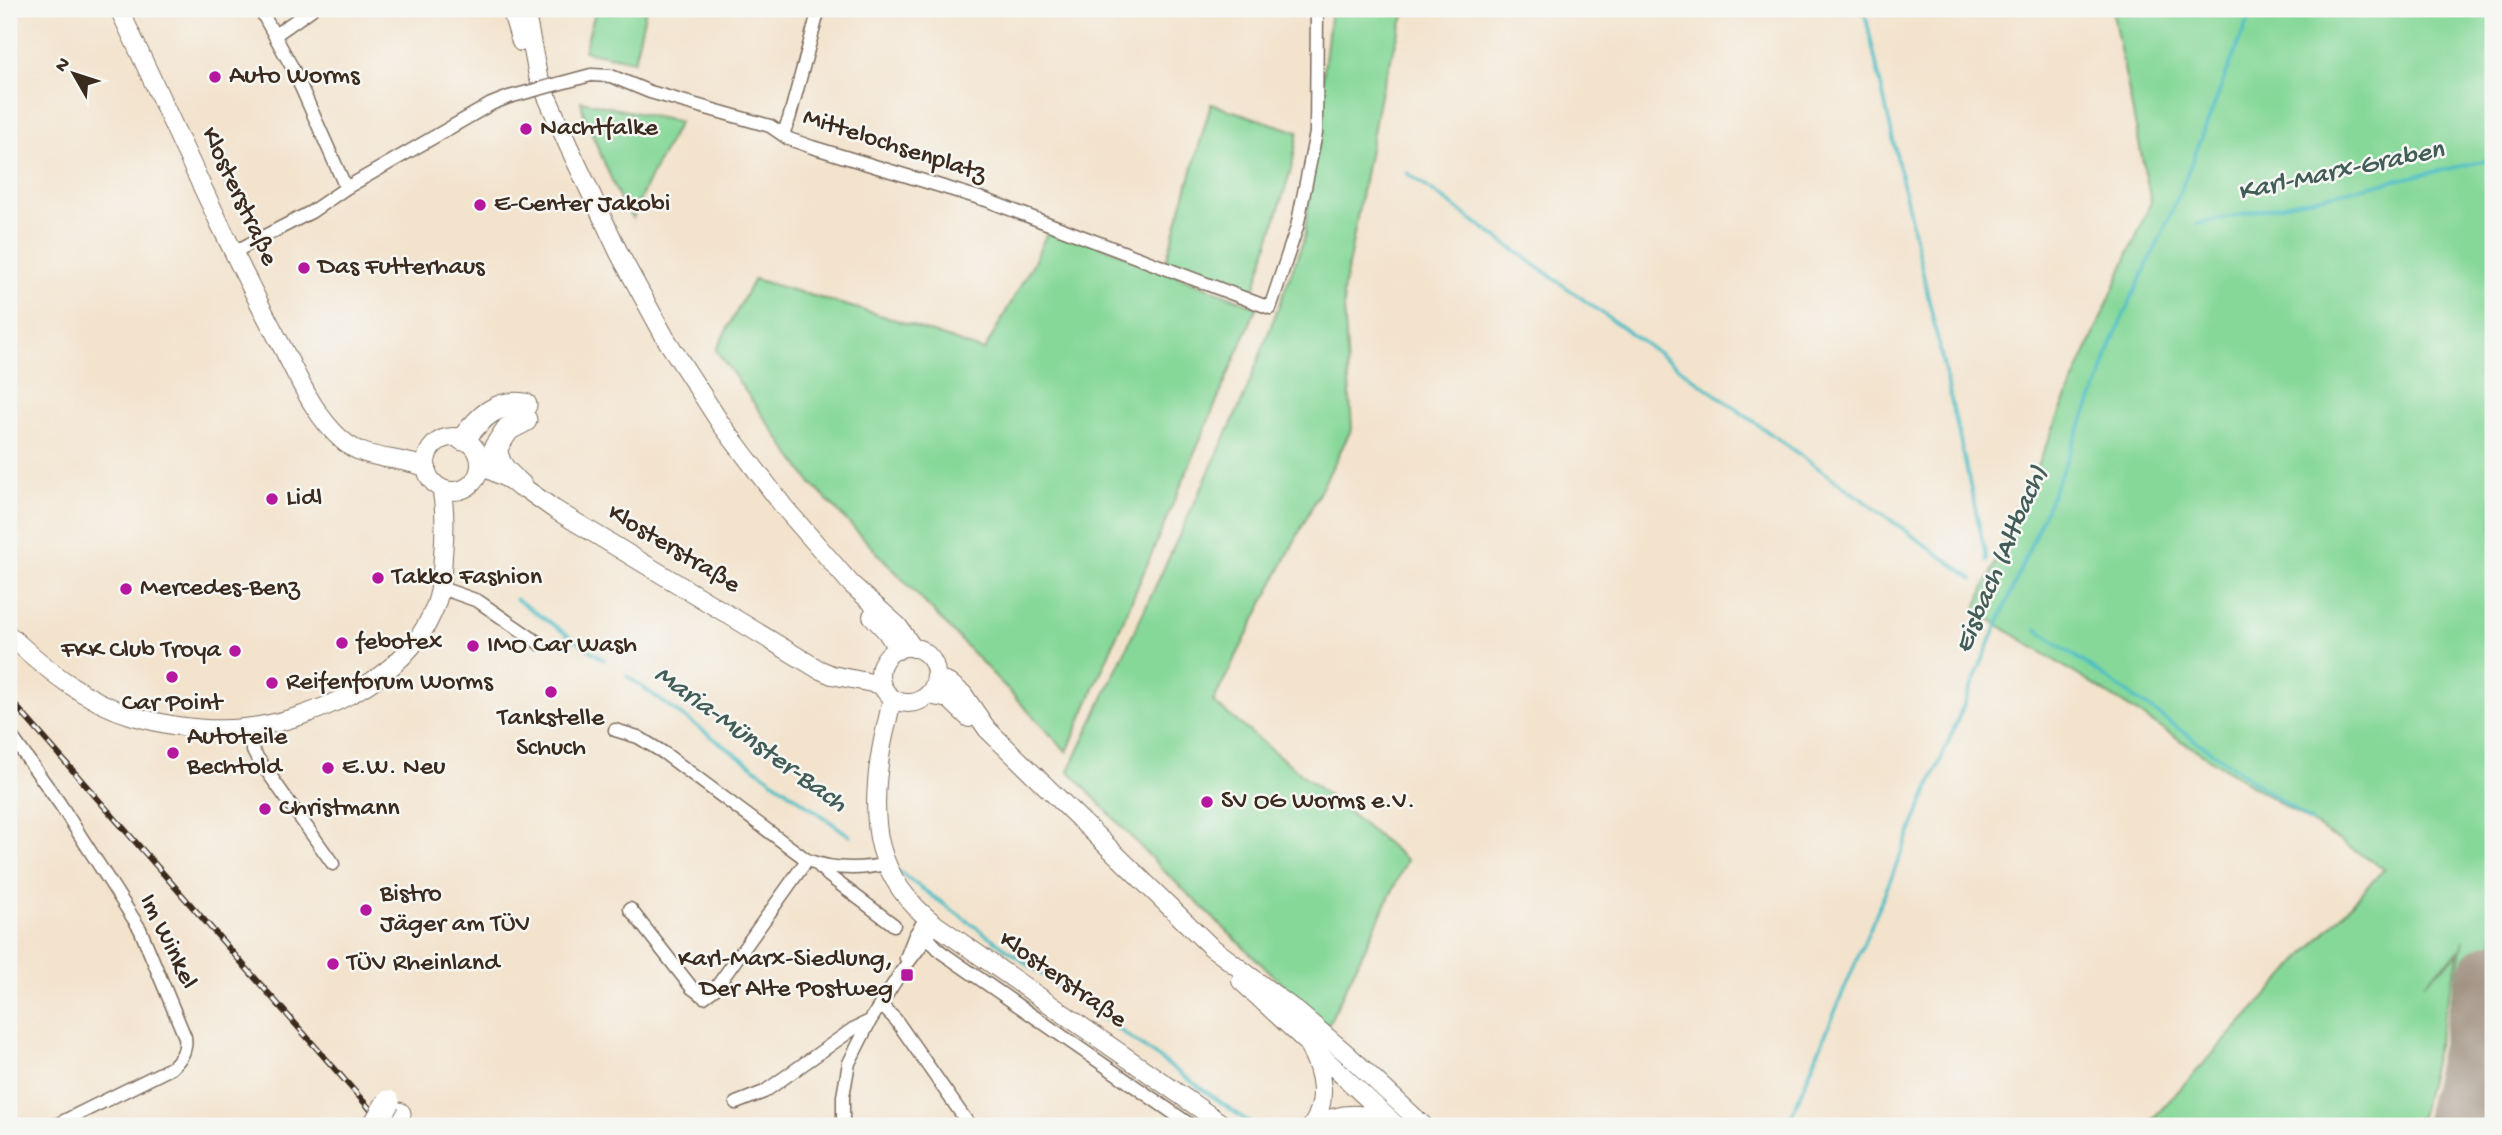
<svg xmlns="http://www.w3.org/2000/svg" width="2502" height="1135" viewBox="0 0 2502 1135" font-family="'Gochi Hand',sans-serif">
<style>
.green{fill:#86d899;stroke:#60815c;stroke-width:2}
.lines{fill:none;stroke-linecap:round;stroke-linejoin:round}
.stream{stroke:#4ebdc4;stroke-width:3.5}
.taxiway{stroke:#978676;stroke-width:28}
.runway{stroke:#978676;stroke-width:70}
.street-casing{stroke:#7b6b5b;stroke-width:15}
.secondary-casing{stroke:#7b6b5b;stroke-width:20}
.highway-casing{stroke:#7b6b5b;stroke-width:25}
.street{stroke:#fff;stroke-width:12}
.secondary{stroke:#fff;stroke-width:18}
.highway{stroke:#fff;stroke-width:23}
.rail-casing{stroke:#3b2a1e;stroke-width:6}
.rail{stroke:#f6f6f2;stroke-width:3.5;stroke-dasharray:10;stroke-linecap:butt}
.street-bridge-casing{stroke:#7b6b5b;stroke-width:15;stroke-linecap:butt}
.highway-bridge-casing{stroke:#7b6b5b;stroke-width:25;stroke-linecap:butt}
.street-bridge{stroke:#fff;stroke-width:12}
.highway-bridge{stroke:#fff;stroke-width:23}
.poi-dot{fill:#b5179e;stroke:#f6f6f2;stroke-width:2.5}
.labels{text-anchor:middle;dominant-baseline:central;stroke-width:5;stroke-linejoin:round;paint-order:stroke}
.poi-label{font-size:26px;fill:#3b2a1e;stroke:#f6f6f2;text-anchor:start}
.street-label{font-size:26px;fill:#3b2a1e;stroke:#f6f6f2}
.water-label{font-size:28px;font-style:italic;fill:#425d58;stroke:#f6f6f2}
</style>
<rect width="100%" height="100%" fill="#f6f6f2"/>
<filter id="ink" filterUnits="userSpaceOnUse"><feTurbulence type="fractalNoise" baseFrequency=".0143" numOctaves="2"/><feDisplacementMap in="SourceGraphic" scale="14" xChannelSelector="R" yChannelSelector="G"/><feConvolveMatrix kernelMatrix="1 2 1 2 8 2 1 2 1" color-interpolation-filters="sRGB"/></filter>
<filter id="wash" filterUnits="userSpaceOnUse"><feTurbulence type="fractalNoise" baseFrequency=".00686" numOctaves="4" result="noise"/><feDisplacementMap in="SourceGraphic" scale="28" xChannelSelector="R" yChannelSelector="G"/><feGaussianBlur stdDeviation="1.57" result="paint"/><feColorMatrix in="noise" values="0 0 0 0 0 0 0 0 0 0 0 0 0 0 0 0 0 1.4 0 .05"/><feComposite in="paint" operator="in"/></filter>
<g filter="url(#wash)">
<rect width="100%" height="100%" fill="#f3e3cd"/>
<path class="green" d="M 596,9 L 646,9 L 634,61 L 584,51 Z
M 1331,9 L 1406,9 L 1380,95 L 1343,293 L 1352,428 L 1213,702 L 1407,860 L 1327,1027 L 1158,865 L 1069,771 L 1244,397 L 1304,239 Z
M 2112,9 L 2493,9 L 2493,1126 L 2425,1126 L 2464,940 L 2462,948 L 2424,984 L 2459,953 L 2418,1126 L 2146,1126 L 2384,869 L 1975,610 L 2151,202 Z
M 581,101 L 679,122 C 664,154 643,185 633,219 L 621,202 L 584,115 Z
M 1211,104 L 1298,132 L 1292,166 L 1254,290 L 1166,261 Z
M 1050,226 L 1257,307 L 1067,752 L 811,483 L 716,350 L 754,279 L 890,318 L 984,351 L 1035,260 Z"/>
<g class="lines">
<path class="stream" d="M 1864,9 L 1987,561
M 1407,173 L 1973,579
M 2197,224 L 2493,159
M 516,599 L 604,660
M 2036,629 L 2312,822
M 627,676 L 850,836
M 899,872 L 1065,991
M 1076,999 L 1254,1126
M 1787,1126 L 2101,378 C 2114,326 2142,279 2163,231 C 2196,158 2221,82 2253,9"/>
<path class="taxiway" d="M 2492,983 L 2493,983"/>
<path class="runway" d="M 2459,1126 L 2493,978"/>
</g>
</g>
<g filter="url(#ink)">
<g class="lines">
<g class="street-casing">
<path id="street" d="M 260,9 L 293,69 L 346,188
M 275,35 L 312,9
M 591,75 L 611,76 L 650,92 L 770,126 L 789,139 L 812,147 L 986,200 L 1270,308 L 1297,227 L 1316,133 L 1317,9
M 783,134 L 789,119 L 819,9
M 234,252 L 311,212 L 346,188 L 491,104 L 509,97
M 441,588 L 478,601 L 540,644
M 244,728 L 254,753 L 333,864
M 615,730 L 638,737 L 664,753 L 807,860 C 833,870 859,870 886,864
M 9,733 L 60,804 L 140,929 L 185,1037 C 187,1051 181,1059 171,1068 L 54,1126
M 818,865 L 829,876 L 894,925
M 630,909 L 692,988 L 704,997 L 715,989 L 807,860
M 927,937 L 941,952 L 1192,1126
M 906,958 L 915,935 L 926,918
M 881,1005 L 896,1020 L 970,1126
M 736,1103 L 764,1092 L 853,1029 L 870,1021
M 843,1126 L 843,1096 L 849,1063 L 870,1021 L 901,972 L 932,931"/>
</g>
<g class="secondary-casing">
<path id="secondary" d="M 119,9 C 172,120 221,233 279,341 C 297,374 313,415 342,440 C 365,461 399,456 427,468
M 511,9 L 521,42
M 525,9 L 538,76 L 568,145 L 620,255 L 666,339 L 721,424 L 784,507 L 851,584 L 898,626 L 913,648
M426 464a27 27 0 1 1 54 0a27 27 0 1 1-54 0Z
M 480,465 L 520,485 L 554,509 L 818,669 L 832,675 L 882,685
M 872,616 L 886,631 L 898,650
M 9,635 C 45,668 84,701 133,716 C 168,726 207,732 244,728 C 312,721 403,680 432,614 C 441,595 442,576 443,556 C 445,533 446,510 441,488
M880 675a28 28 0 1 1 56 0a28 28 0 1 1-56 0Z
M 936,677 L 952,685 L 963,694 L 987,729 L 1210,946 L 1299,1013 L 1347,1054 L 1424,1126
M 928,695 L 949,699 L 969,718
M 892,698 C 889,716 884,733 881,751 C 869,822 875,879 936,925 L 1225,1126
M 1241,981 L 1397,1126
M 1310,1049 C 1323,1073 1328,1102 1312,1126
M 1315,1126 C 1341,1111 1365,1111 1391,1125"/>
</g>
<g class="highway-casing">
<path id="highway" d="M 463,439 C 480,418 496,400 525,405
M 520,485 C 507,474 496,465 496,447 L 508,429 L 525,420
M 392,1126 L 399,1114"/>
</g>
<use href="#street" class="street"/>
<use href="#secondary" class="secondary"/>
<use href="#highway" class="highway"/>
<g class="rail-casing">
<path id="rail" d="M 9,698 L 385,1126"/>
</g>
<use href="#rail" class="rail"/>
<g class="street-bridge-casing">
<path id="street-bridge" d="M 509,97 L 591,75"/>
</g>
<g class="highway-bridge-casing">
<path id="highway-bridge" d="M 374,1126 L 388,1102"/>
</g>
<use href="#street-bridge" class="street-bridge"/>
<use href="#highway-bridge" class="highway-bridge"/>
</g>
</g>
<g class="poi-dot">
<circle cx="215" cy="77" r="7"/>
<circle cx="526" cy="129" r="7"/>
<circle cx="480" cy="205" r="7"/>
<circle cx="304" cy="268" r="7"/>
<circle cx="272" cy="499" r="7"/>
<circle cx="378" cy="578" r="7"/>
<circle cx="126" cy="589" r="7"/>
<circle cx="342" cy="643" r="7"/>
<circle cx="473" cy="646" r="7"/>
<circle cx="235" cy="651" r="7"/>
<circle cx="172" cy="677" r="7"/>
<circle cx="272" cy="683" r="7"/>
<circle cx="551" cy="692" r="7"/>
<circle cx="173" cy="753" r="7"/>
<circle cx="328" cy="768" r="7"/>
<circle cx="1207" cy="802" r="7"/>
<circle cx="265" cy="809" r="7"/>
<circle cx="366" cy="910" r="7"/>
<circle cx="333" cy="964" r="7"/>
<rect x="900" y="968" width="14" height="14" rx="3.5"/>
</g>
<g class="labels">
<g class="poi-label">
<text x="229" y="77">Auto Worms</text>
<text x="540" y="129">Nachtfalke</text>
<text x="494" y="205">E-Center Jakobi</text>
<text x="318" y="268">Das Futterhaus</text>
<text x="286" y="499">Lidl</text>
<text x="392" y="578">Takko Fashion</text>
<text x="140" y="589">Mercedes-Benz</text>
<text x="356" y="643">febotex</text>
<text x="487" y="646">IMO Car Wash</text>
<text x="221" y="651" text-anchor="end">FKK Club Troya</text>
<text x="286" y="683">Reifenforum Worms</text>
<text x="172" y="704" text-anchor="middle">Car Point</text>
<text x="551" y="719" text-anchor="middle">Tankstelle<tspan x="551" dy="30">Schuch</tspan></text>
<text x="187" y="738">Autoteile<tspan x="187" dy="30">Bechtold</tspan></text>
<text x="342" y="768">E.W. Neu</text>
<text x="1221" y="802">SV OG Worms e.V.</text>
<text x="279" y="809">Christmann</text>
<text x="380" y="895">Bistro<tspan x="380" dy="30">Jäger am TÜV</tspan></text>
<text x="893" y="960" text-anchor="end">Karl-Marx-Siedlung,<tspan x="893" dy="30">Der Alte Postweg</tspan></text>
<text x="347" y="964">TÜV Rheinland</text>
</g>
<g class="street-label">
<text transform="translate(894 147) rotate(18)">Mittelochsenplatz</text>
<text transform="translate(238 197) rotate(65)">Klosterstraße</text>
<text transform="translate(673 550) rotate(31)">Klosterstraße</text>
<text transform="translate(167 942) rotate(64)">Im Winkel</text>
<text transform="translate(1062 981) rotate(35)">Klosterstraße</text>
</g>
<g class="water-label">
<text transform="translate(2341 172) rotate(-12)">Karl-Marx-Graben</text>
<text transform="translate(2002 560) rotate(-67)">Eisbach (Altbach)</text>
<text transform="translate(750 740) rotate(36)">Maria-Münster-Bach</text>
</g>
</g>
<rect width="2502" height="1135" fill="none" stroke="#f6f6f2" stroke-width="35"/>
<g transform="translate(74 74) rotate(309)" stroke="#f6f6f2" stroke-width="5" paint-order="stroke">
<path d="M0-5L12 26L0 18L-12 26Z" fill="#3b2a1e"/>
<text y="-10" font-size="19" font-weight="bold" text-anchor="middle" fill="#3b2a1e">N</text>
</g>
</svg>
